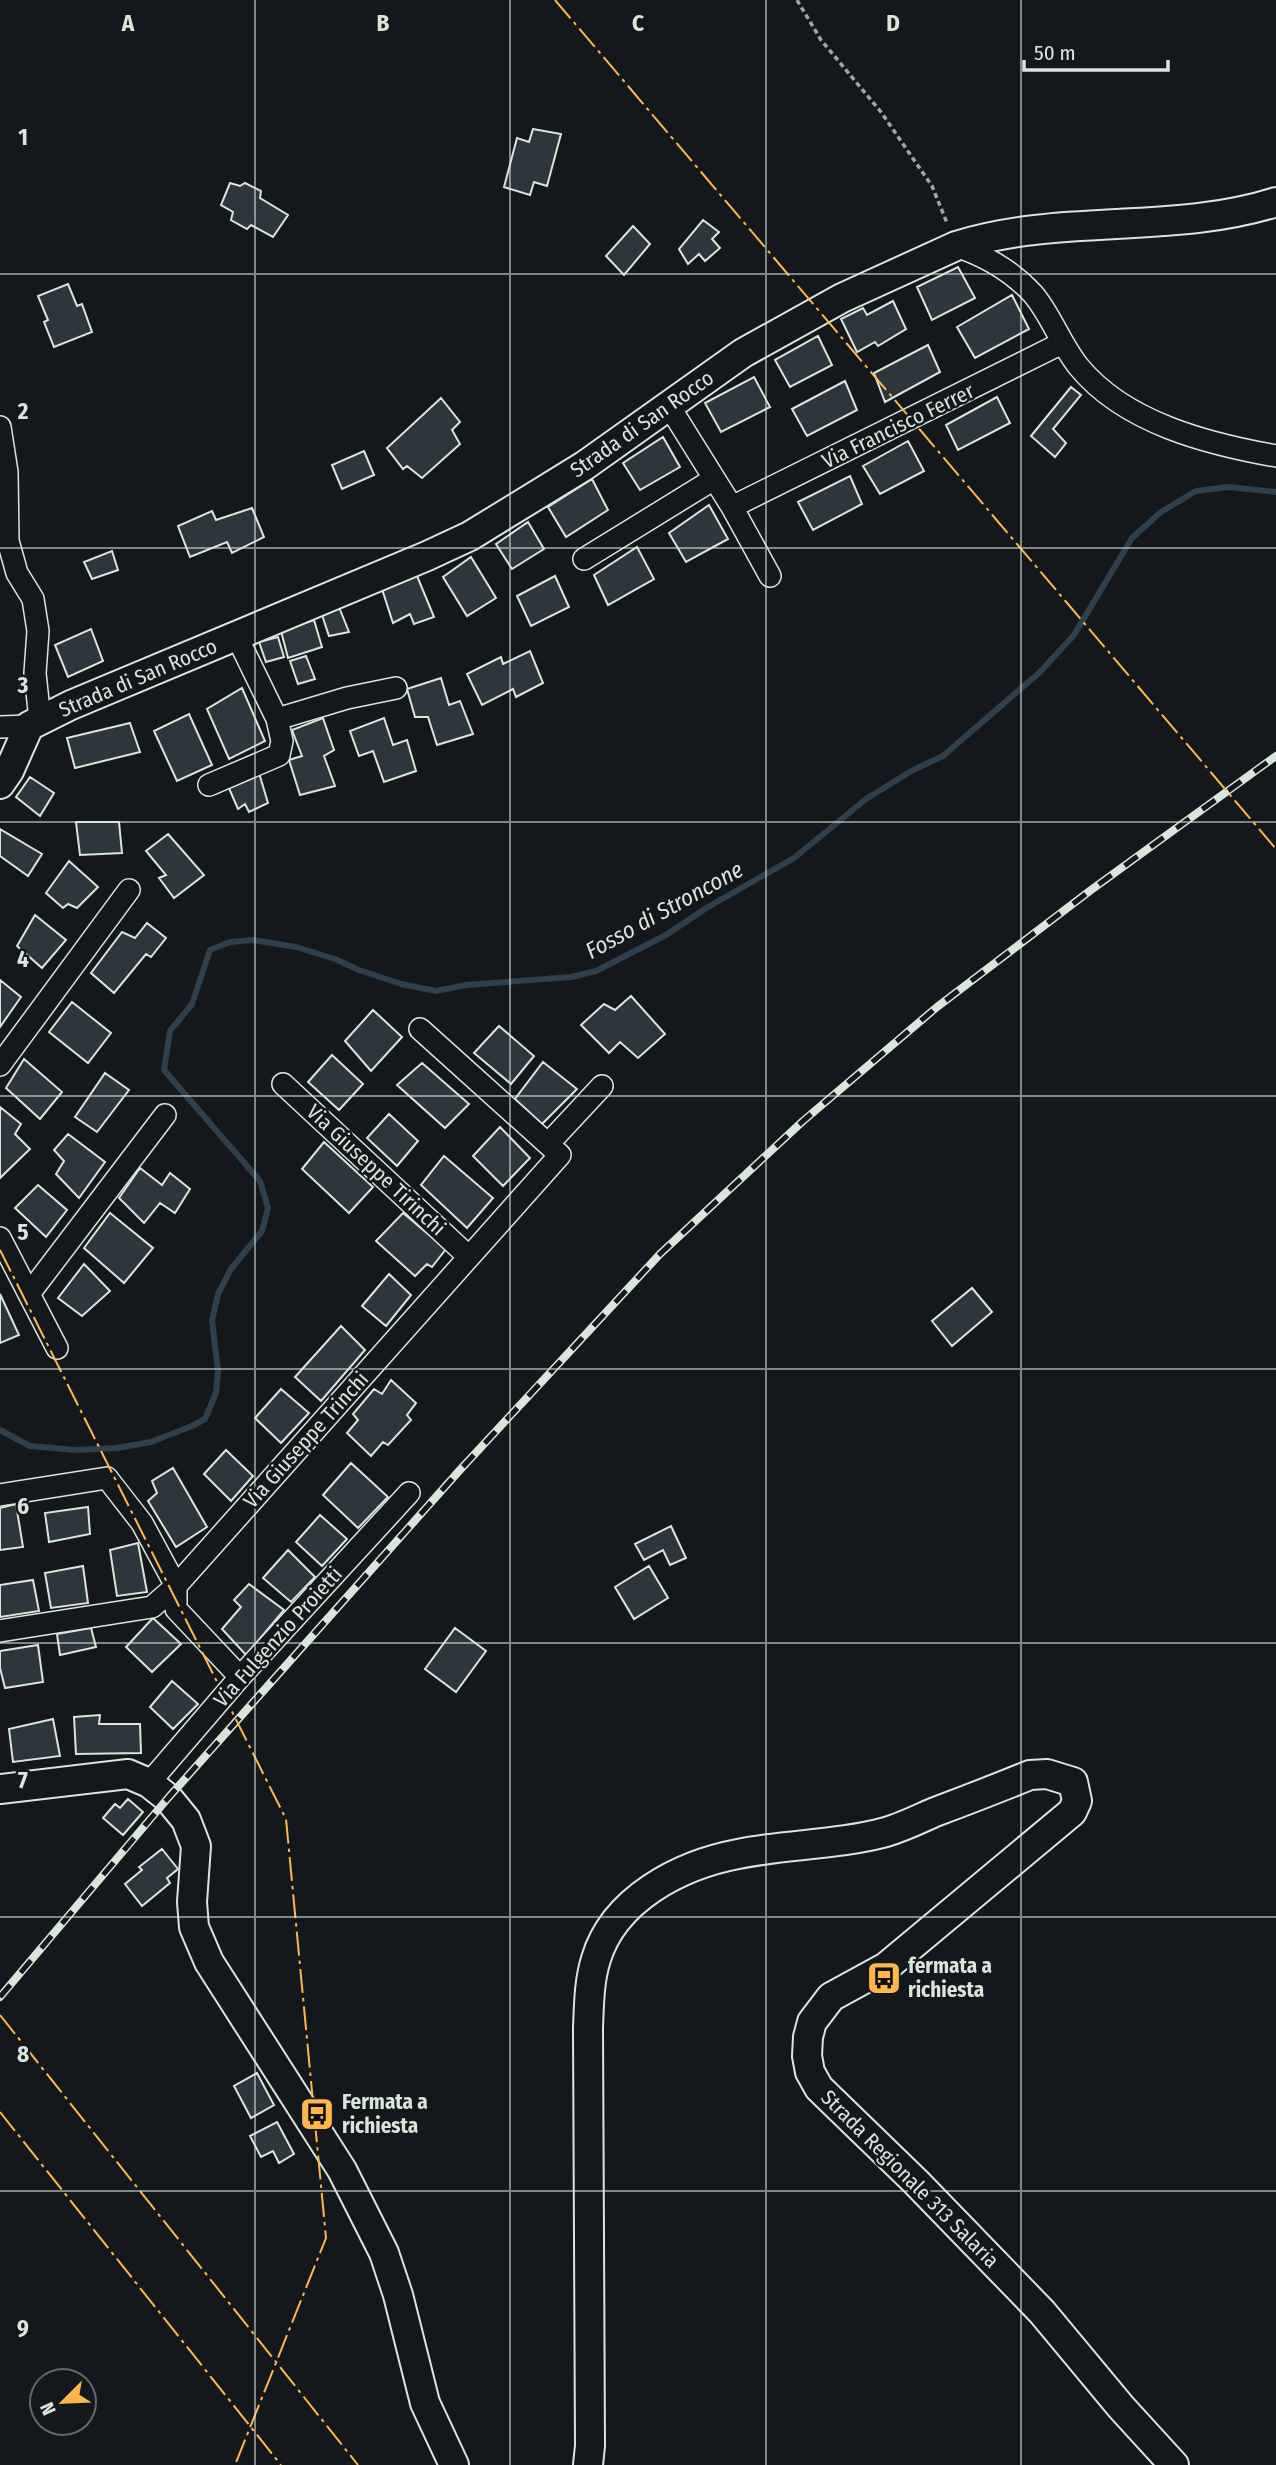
<svg xmlns="http://www.w3.org/2000/svg" width="1276" height="2465" viewBox="0 0 1276 2465" font-family="'Fira Sans Condensed',sans-serif">
<style>
.lines{fill:none;stroke-linecap:round;stroke-linejoin:round}
.stream{stroke:#2f3f4d;stroke-width:6}
.building{fill:#2c363c;stroke:#d8e6dc;stroke-width:2}
.minor-casing{stroke:#d8e6dc;stroke-width:24}
.major-casing{stroke:#d8e6dc;stroke-width:32}
.path{stroke:#9da8a2;stroke-width:3.5;stroke-dasharray:5 3.5;stroke-linecap:butt}
.minor{stroke:#14181c;stroke-width:21}
.major{stroke:#14181c;stroke-width:28}
.rail-casing{stroke:#d8e6dc;stroke-width:8}
.rail{stroke:#14181c;stroke-width:5;stroke-dasharray:16;stroke-linecap:butt}
.power{stroke:#ffb74d;stroke-width:2;stroke-dasharray:24 5 3.5 5;stroke-linecap:butt}
.grid{fill:none;stroke:#d8e6dc;stroke-width:2;stroke-opacity:0.55}
.labels{text-anchor:middle;dominant-baseline:central;stroke-width:5;stroke-linejoin:round;paint-order:stroke}
.street-label{font-size:21px;fill:#d8e6dc;stroke:#14181c}
.poi-label{font-size:21px;font-weight:bold;fill:#d8e6dc;stroke:#14181c;text-anchor:start}
.water-label{font-size:23px;font-style:italic;fill:#d8e6dc;stroke:#14181c}
.grid-label{font-size:23px;text-anchor:middle;font-weight:bold;fill:#d8e6dc;stroke:#14181c;stroke-width:5;stroke-linejoin:round;paint-order:stroke}
</style>
<rect width="100%" height="100%" fill="#14181c"/>
<g class="lines">
<path class="stream" d="M 0,1430 L 30,1446 L 76,1450 L 117,1448 L 151,1442 L 192,1426 L 205,1419 L 216,1393 L 218,1371 L 212,1320 L 218,1294 L 231,1269 L 262,1231 L 268,1208 L 260,1181 L 164,1070 L 170,1031 L 192,1004 L 210,950 L 230,942 L 253,940 L 296,947 L 335,959 L 359,970 L 401,984 L 436,991 L 466,985 L 571,977 L 596,971 L 666,935 L 708,907 L 794,858 L 866,799 L 913,770 L 943,756 L 1040,672 L 1074,635 L 1132,538 L 1161,512 L 1196,491 L 1228,487 L 1276,492"/>
</g>
<path class="building" d="M 533,129 L 561,134 L 547,186 L 534,182 L 530,195 L 504,187 L 517,138 L 529,142 Z
M 230,183 L 240,186 L 245,183 L 261,191 L 260,198 L 288,215 L 273,237 L 251,225 L 247,229 L 231,220 L 233,212 L 221,205 Z
M 703,220 L 719,232 L 712,239 L 720,248 L 705,261 L 699,254 L 688,264 L 679,249 Z
M 633,226 L 650,244 L 624,275 L 606,256 Z
M 958,267 L 975,298 L 932,320 L 917,287 Z
M 68,284 L 77,306 L 82,304 L 92,332 L 54,347 L 44,322 L 48,320 L 38,296 Z
M 1012,295 L 1029,329 L 975,358 L 957,327 Z
M 893,301 L 906,329 L 878,346 L 875,342 L 857,352 L 841,319 L 863,308 L 867,315 Z
M 818,336 L 832,365 L 790,387 L 775,360 Z
M 928,345 L 940,372 L 885,402 L 874,373 Z
M 754,377 L 770,407 L 721,432 L 705,403 Z
M 845,381 L 857,410 L 807,436 L 792,409 Z
M 1071,387 L 1081,395 L 1053,429 L 1066,443 L 1055,457 L 1031,436 Z
M 997,397 L 1010,423 L 958,450 L 946,425 Z
M 441,398 L 460,422 L 452,430 L 460,444 L 422,478 L 407,466 L 403,469 L 387,448 Z
M 663,437 L 680,467 L 640,490 L 623,463 Z
M 908,441 L 924,471 L 880,494 L 863,466 Z
M 364,451 L 374,475 L 342,489 L 332,465 Z
M 850,476 L 862,504 L 813,530 L 798,502 Z
M 592,479 L 608,510 L 566,537 L 548,507 Z
M 709,505 L 728,539 L 686,562 L 669,533 Z
M 252,508 L 264,537 L 232,553 L 227,542 L 190,557 L 178,526 L 212,511 L 216,520 Z
M 528,522 L 544,549 L 512,569 L 496,544 Z
M 637,547 L 654,579 L 608,605 L 594,575 Z
M 112,551 L 118,570 L 92,579 L 84,562 Z
M 471,557 L 496,598 L 467,616 L 443,577 Z
M 415,571 L 434,617 L 414,624 L 410,614 L 393,623 L 381,586 Z
M 555,576 L 569,607 L 531,626 L 517,596 Z
M 339,607 L 349,632 L 329,636 L 321,612 Z
M 314,620 L 322,647 L 288,658 L 281,631 Z
M 91,629 L 103,661 L 68,677 L 55,645 Z
M 278,637 L 284,657 L 266,662 L 259,642 Z
M 530,651 L 543,683 L 516,697 L 513,689 L 482,705 L 467,674 L 501,657 L 503,664 Z
M 306,656 L 315,679 L 298,684 L 290,661 Z
M 441,678 L 449,705 L 460,701 L 473,734 L 437,745 L 428,717 L 415,717 L 407,689 Z
M 242,688 L 265,741 L 229,759 L 207,709 Z
M 189,714 L 212,765 L 177,781 L 154,731 Z
M 323,718 L 334,750 L 324,756 L 335,786 L 300,795 L 289,760 L 302,756 L 292,730 Z
M 384,718 L 393,745 L 407,740 L 416,771 L 384,782 L 373,751 L 359,756 L 350,731 Z
M 130,723 L 140,752 L 75,768 L 67,738 Z
M 259,773 L 268,803 L 249,812 L 245,804 L 238,809 L 228,786 Z
M 30,777 L 54,793 L 40,816 L 16,797 Z
M 76,822 L 119,822 L 122,853 L 80,855 Z
M 0,829 L 42,854 L 28,876 L 0,856 Z
M 168,834 L 204,875 L 174,898 L 159,878 L 166,875 L 146,851 Z
M 69,861 L 98,887 L 77,908 L 68,904 L 63,908 L 46,893 Z
M 35,915 L 66,940 L 42,968 L 17,946 Z
M 147,923 L 166,938 L 151,957 L 146,954 L 114,993 L 91,973 L 122,932 L 135,938 Z
M 0,980 L 21,997 L 0,1027 Z
M 631,996 L 665,1034 L 638,1058 L 620,1042 L 609,1053 L 581,1025 L 604,1004 L 615,1010 Z
M 72,1002 L 111,1033 L 88,1063 L 49,1032 Z
M 373,1010 L 402,1037 L 371,1071 L 345,1041 Z
M 499,1026 L 534,1056 L 511,1084 L 474,1053 Z
M 332,1055 L 363,1084 L 339,1110 L 308,1082 Z
M 24,1059 L 62,1092 L 40,1119 L 6,1088 Z
M 543,1062 L 577,1089 L 542,1124 L 515,1099 Z
M 422,1063 L 469,1104 L 445,1128 L 397,1085 Z
M 105,1073 L 129,1090 L 97,1132 L 75,1117 Z
M 0,1107 L 21,1124 L 15,1134 L 30,1149 L 0,1178 Z
M 389,1114 L 418,1141 L 397,1166 L 367,1138 Z
M 500,1127 L 530,1158 L 503,1186 L 473,1156 Z
M 68,1134 L 105,1162 L 79,1198 L 56,1174 L 64,1161 L 54,1150 Z
M 324,1142 L 373,1187 L 349,1213 L 302,1169 Z
M 444,1156 L 493,1198 L 467,1228 L 421,1185 Z
M 140,1168 L 162,1185 L 170,1173 L 190,1189 L 175,1213 L 160,1203 L 144,1223 L 119,1198 Z
M 38,1185 L 67,1210 L 46,1237 L 15,1208 Z
M 110,1213 L 153,1248 L 124,1283 L 84,1248 Z
M 403,1213 L 446,1249 L 432,1267 L 427,1264 L 415,1276 L 376,1241 Z
M 84,1264 L 110,1291 L 82,1316 L 58,1298 Z
M 389,1274 L 411,1295 L 386,1326 L 362,1306 Z
M 972,1288 L 992,1312 L 952,1346 L 932,1321 Z
M 0,1294 L 19,1335 L 0,1343 Z
M 341,1326 L 365,1350 L 321,1401 L 295,1377 Z
M 391,1380 L 416,1403 L 407,1415 L 411,1420 L 388,1445 L 383,1442 L 371,1456 L 347,1433 L 358,1420 L 353,1414 L 374,1389 L 382,1394 Z
M 281,1389 L 309,1413 L 281,1443 L 255,1418 Z
M 226,1450 L 253,1476 L 231,1501 L 204,1474 Z
M 351,1463 L 388,1497 L 358,1528 L 323,1495 Z
M 173,1468 L 207,1527 L 176,1547 L 148,1501 L 157,1493 L 152,1481 Z
M 16,1504 L 23,1547 L 0,1550 L 0,1508 Z
M 88,1507 L 90,1534 L 49,1542 L 45,1513 Z
M 320,1515 L 347,1539 L 322,1566 L 296,1542 Z
M 671,1526 L 686,1558 L 670,1565 L 663,1550 L 644,1560 L 635,1544 Z
M 138,1543 L 147,1592 L 117,1596 L 110,1550 Z
M 288,1550 L 315,1577 L 291,1602 L 263,1578 Z
M 83,1566 L 88,1603 L 51,1608 L 45,1573 Z
M 649,1566 L 668,1598 L 634,1619 L 615,1587 Z
M 33,1580 L 39,1611 L 0,1617 L 0,1585 Z
M 249,1584 L 284,1610 L 246,1655 L 222,1629 L 241,1607 L 234,1600 Z
M 153,1618 L 181,1644 L 152,1672 L 126,1647 Z
M 91,1628 L 96,1647 L 60,1655 L 57,1634 Z
M 455,1628 L 486,1651 L 456,1692 L 425,1669 Z
M 38,1645 L 43,1682 L 5,1688 L 0,1668 L 0,1651 Z
M 172,1681 L 198,1704 L 173,1729 L 150,1707 Z
M 100,1715 L 99,1724 L 140,1724 L 141,1753 L 76,1754 L 74,1717 Z
M 53,1719 L 60,1756 L 13,1762 L 9,1729 Z
M 128,1799 L 143,1812 L 123,1835 L 103,1818 L 115,1804 L 120,1808 Z
M 162,1849 L 178,1869 L 167,1878 L 170,1883 L 142,1906 L 125,1884 L 142,1870 L 139,1867 Z
M 257,2073 L 274,2105 L 251,2118 L 234,2086 Z
M 277,2122 L 294,2154 L 279,2163 L 273,2151 L 261,2157 L 250,2136 Z"/>
<g class="lines">
<g class="minor-casing">
<path id="minor" d="M 956,246 C 986,256 1011,270 1033,294 C 1051,315 1061,345 1079,367 C 1125,423 1208,444 1276,456
M 669,406 L 732,507 L 770,576
M 0,427 L 7,472 L 8,541 L 17,573 L 33,599 L 38,631 L 35,673 L 40,720
M 732,507 L 1062,343
M 584,559 L 714,479
M 277,719 L 347,698 L 396,688
M 0,727 L 29,726
M 209,785 L 279,755 L 282,741 L 277,719 L 236,635
M 0,1065 L 129,890
M 283,1084 L 469,1257
M 548,1144 L 602,1086
M 0,1238 L 57,1348
M 29,1294 L 165,1115
M 0,1495 L 107,1478 L 142,1523 L 176,1586 L 176,1609 L 240,1677
M 0,1631 L 152,1607 L 176,1586 L 560,1155 L 420,1029
M 149,1783 L 240,1677 L 409,1493"/>
</g>
<g class="major-casing">
<path id="major" d="M 0,784 L 9,771 L 29,726 L 71,705 L 427,556 L 470,536 L 584,466 L 743,353 L 842,298 L 956,246 C 1060,213 1173,235 1276,202
M 0,1789 L 128,1774 L 149,1783 L 168,1798 L 186,1820 L 196,1846 L 192,1902 L 194,1927 L 209,1962 L 342,2170 L 384,2253 L 398,2295 L 425,2403 L 454,2465
M 588,2465 L 590,2446 L 588,2028 C 589,2005 589,1981 596,1959 C 614,1899 680,1865 738,1854 C 787,1844 838,1845 886,1832 C 903,1827 919,1819 935,1812 C 967,1800 998,1788 1030,1775 L 1047,1774 L 1073,1782 L 1077,1801 L 1072,1812 L 886,1967 L 831,1997 L 812,2022 L 808,2037 L 807,2056 L 810,2072 L 819,2088 L 916,2182 L 1042,2312 L 1121,2407 L 1174,2465"/>
</g>
<path class="path" d="M 797,0 L 821,40 L 881,112 L 932,186 L 947,223"/>
<use href="#minor" class="minor"/>
<use href="#major" class="major"/>
<g class="rail-casing">
<path id="rail" d="M 0,1997 L 168,1798 L 459,1471 L 660,1254 L 803,1121 L 937,1007 L 1091,890 L 1276,756"/>
</g>
<use href="#rail" class="rail"/>
<path class="power" d="M 555,0 L 1276,849
M 0,1250 L 286,1819 L 326,2238 L 235,2465
M 0,2015 L 358,2465
M 0,2112 L 281,2465"/>
</g>
<path class="grid" d="M 255,0 L 255,2465M 510,0 L 510,2465M 766,0 L 766,2465M 1021,0 L 1021,2465M 0,274 L 1276,274M 0,548 L 1276,548M 0,822 L 1276,822M 0,1096 L 1276,1096M 0,1369 L 1276,1369M 0,1643 L 1276,1643M 0,1917 L 1276,1917M 0,2191 L 1276,2191"/>
<defs>
<g id="bus-square" transform="scale(1.75)"><rect x="-9" y="-9" width="18" height="18" rx="4" fill="#ffb74d" stroke="#14181c"/><path d="M-5-6H5V4H4V6H2V4H-2V6H-4V4H-5ZM-3.5-4V0h7V-4ZM-3.5 1.2v1.5H-2V1.2ZM2 1.2v1.5H3.5V1.2Z" fill="#111"/></g>
</defs>
<g fill-rule="evenodd">
<use href="#bus-square" x="884" y="1978"/>
<use href="#bus-square" x="317" y="2114"/>
</g>
<g class="labels">
<g class="street-label">
<text transform="translate(642 424) rotate(-35)">Strada di San Rocco</text>
<text transform="translate(898 426) rotate(-26)">Via Francisco Ferrer</text>
<text transform="translate(138 678) rotate(-23)">Strada di San Rocco</text>
<text transform="translate(376 1170) rotate(43)">Via Giuseppe Tirinchi</text>
<text transform="translate(306 1440) rotate(-48)">Via Giuseppe Trinchi</text>
<text transform="translate(278 1637) rotate(-48)">Via Fulgenzio Proietti</text>
<text transform="translate(910 2179) rotate(45)">Strada Regionale 313 Salaria</text>
</g>
<g class="poi-label">
<text x="908" y="1966">fermata a<tspan x="908" dy="24">richiesta</tspan></text>
<text x="342" y="2102">Fermata a<tspan x="342" dy="24">richiesta</tspan></text>
</g>
<g class="water-label">
<text transform="translate(664 910) rotate(-29)">Fosso di Stroncone</text>
</g>
</g>
<g class="grid-label">
<text x="128" y="31">A</text>
<text x="383" y="31">B</text>
<text x="638" y="31">C</text>
<text x="893" y="31">D</text>
<text x="23" y="145">1</text>
<text x="23" y="419">2</text>
<text x="23" y="693">3</text>
<text x="23" y="967">4</text>
<text x="23" y="1240">5</text>
<text x="23" y="1514">6</text>
<text x="23" y="1788">7</text>
<text x="23" y="2062">8</text>
<text x="23" y="2336">9</text>
</g>
<g transform="translate(63 2402) rotate(246)"><circle r="33" fill="#14181c" stroke="#626a69" stroke-width="2"/>
<path d="M0-5L12 26L0 18L-12 26Z" fill="#ffb74d"/>
<text y="-10" font-size="19" font-weight="bold" text-anchor="middle" fill="#d8e6dc">N</text>
</g>
<path d="M1024 60v10h144v-10" fill="none" stroke="#d8e6dc" stroke-width="3.5"/>
<text x="1034" y="60" font-size="21" fill="#d8e6dc" stroke="#14181c" stroke-width="5" paint-order="stroke">50 m</text>
</svg>
